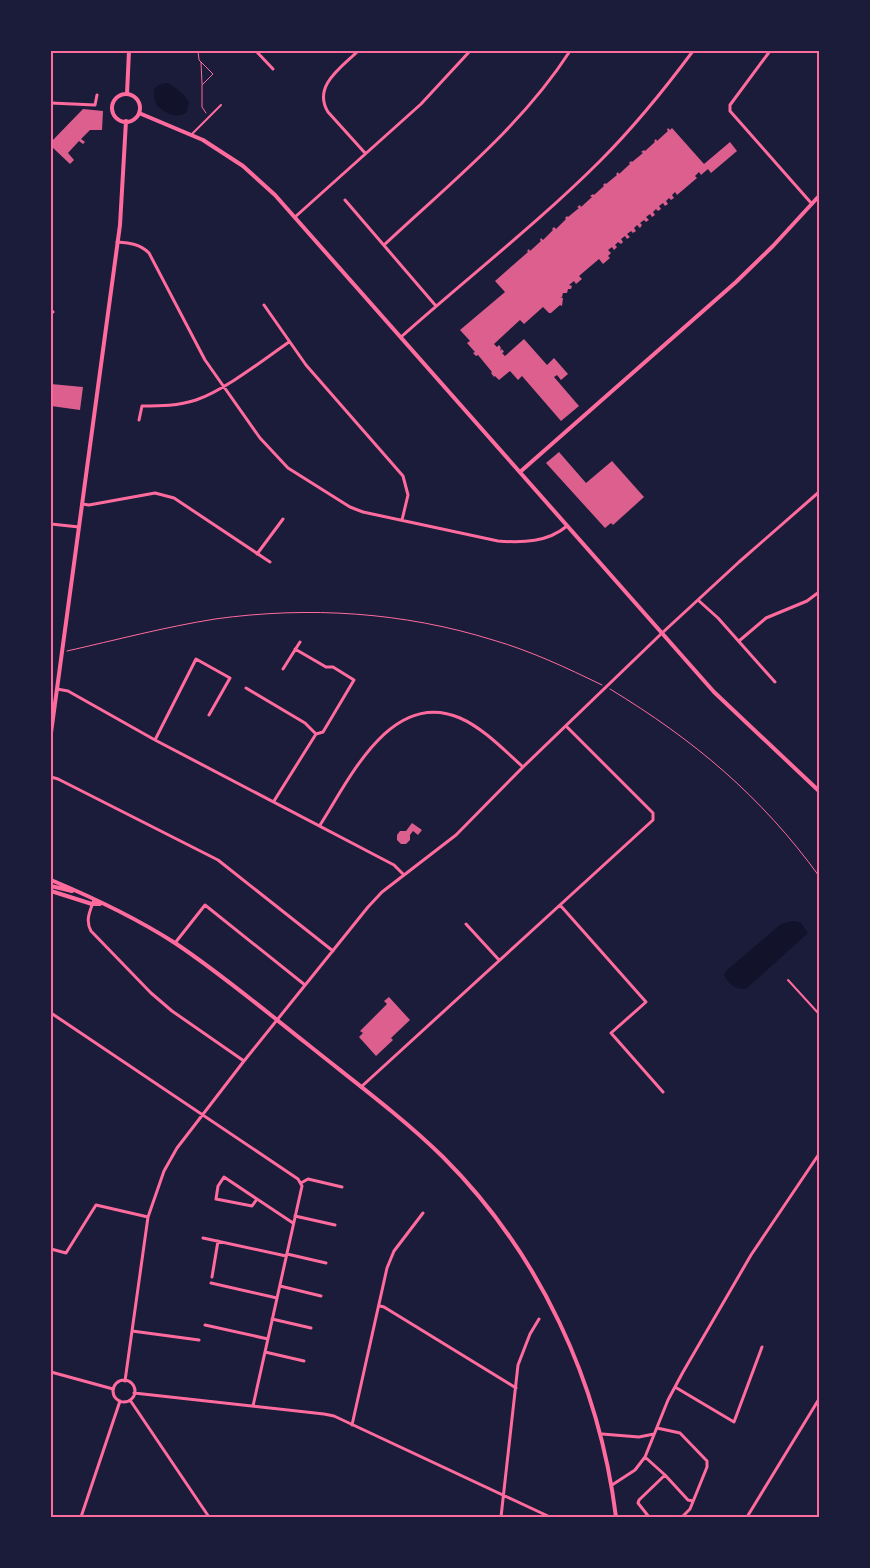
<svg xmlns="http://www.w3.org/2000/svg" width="870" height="1568" viewBox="0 0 870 1568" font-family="Mulish,sans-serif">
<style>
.water{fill:#12122b}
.building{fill:#dd5f8e}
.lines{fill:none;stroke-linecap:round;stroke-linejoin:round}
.path{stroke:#ff6b9d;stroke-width:1}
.service{stroke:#ff6b9d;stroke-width:2}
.minor{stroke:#ff6b9d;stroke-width:3}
.tertiary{stroke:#ff6b9d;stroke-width:4}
.neatline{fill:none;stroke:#ff6b9d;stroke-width:2}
</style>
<rect width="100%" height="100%" fill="#1b1b3a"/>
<path class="water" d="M 168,83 C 176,88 185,94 189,103 L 186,113 C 175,119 166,113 157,106 C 152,92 151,85 168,83 Z
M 794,921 L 801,923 L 808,933 L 746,989 C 735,990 729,984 724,975 L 726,971 L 781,924 Z"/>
<path class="building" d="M 83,109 L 103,111 L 102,130 L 90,130 L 81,139 L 85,142 L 83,144 L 79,141 L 68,153 L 74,160 L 70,164 L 51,146 L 51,142 Z
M 668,128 L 670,130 L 672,128 L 704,164 L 730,142 L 737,151 L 711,173 L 708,169 L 701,175 L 699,172 L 695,176 L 697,178 L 677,195 L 675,192 L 672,195 L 674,198 L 671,200 L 669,198 L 666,201 L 668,204 L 665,206 L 663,203 L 659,206 L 661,209 L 658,211 L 656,209 L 653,212 L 655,215 L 652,217 L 650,214 L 646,217 L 649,220 L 646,222 L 644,220 L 640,223 L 642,225 L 640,228 L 637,225 L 634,228 L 636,231 L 633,233 L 631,231 L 627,234 L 630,237 L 627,239 L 625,236 L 621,239 L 623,242 L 621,244 L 618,242 L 615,245 L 617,247 L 614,250 L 612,247 L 608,250 L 611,253 L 608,256 L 610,258 L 603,264 L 599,259 L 579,276 L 582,279 L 576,284 L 574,281 L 569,285 L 572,286 L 571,289 L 568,289 L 567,293 L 563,293 L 562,297 L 560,297 L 563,298 L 562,306 L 560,305 L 551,313 L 549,313 L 543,307 L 524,324 L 520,320 L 494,344 L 497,347 L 499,345 L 501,348 L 500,351 L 502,349 L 504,352 L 502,353 L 505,356 L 524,339 L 547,365 L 554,358 L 568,374 L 561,380 L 557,375 L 554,377 L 579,406 L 561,421 L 522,376 L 518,380 L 510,371 L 499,380 L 495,376 L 494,377 L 491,373 L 492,372 L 478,355 L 476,356 L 473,353 L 475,352 L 467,343 L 470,341 L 460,330 L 505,292 L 495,281 L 528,252 L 527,251 L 529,249 L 530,251 L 541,241 L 540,240 L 541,238 L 543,240 L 553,230 L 552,229 L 554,227 L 556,229 L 566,219 L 565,218 L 567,216 L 568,217 L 579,208 L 577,207 L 580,205 L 581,207 L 592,197 L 590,196 L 593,194 L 594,195 L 604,186 L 603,185 L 605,183 L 606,184 L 617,175 L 616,174 L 618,172 L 619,174 L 630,164 L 629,163 L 631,161 L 632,162 L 643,153 L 641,152 L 644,150 L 645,151 L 655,142 L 654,141 L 656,139 L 657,141 L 668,131 L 667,130 Z
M 51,384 L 83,387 L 80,410 L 51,406 Z
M 559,452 L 586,483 L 612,461 L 644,497 L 613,525 L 611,523 L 605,528 L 546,463 Z
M 412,823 L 422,830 L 418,835 L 413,831 L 410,835 L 410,840 L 406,844 L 401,844 L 397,840 L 397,835 L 400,831 L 406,831 Z
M 389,997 L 410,1020 L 391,1038 L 393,1040 L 376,1056 L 359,1037 L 363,1033 L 360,1031 L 387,1004 L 384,1001 Z"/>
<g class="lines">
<path class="path" d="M 198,51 L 199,60 L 201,62 L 202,84
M 201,62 L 213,74 L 202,85 L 202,107 L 206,113
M 67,651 C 116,640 165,627 215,619 C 309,606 403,612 493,640 C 531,651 567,668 602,685
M 610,689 C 694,740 761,796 819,876"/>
<path class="service" d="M 192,134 L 221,105
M 788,980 L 819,1014"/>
<path class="minor" d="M 256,51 L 273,69
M 358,51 C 342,67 312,86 328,112 L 365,153
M 770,51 L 730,105 L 730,111 L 812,204
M 51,103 L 95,105 L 97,95
M 345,200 L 436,306
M 295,217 L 421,104 L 470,51
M 117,242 C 130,243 140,244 149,253 L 205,360 L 260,438 L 288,468 L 350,507 L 363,512 L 498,541 C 523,543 548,542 567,526
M 384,245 C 449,184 521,127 570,51
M 264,305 L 306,365 L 403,476 L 408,495 L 402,520
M 51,310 L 53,312
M 401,337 C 467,278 537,224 600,161 C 634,127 664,90 693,51
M 139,420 L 142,406 C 160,406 178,406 196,400 C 225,390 263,360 289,342
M 82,504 L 89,505 L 155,493 L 174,498 L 270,562
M 51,524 L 79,527
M 257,554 L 283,519
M 698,600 L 718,618 L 775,682
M 739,641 L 766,618 L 807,601 L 819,592
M 283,669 L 300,642
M 246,688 L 305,723 L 316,734 L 323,732 L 354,680 L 333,667 L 326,667 L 295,649
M 57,689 L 68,691 L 155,740 L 394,865 L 404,875
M 155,740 L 196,659 L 230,678 L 209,715
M 51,777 L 58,779 L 218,860 L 333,951
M 274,801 L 316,734
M 320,825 C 349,780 391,688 460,718 C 483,728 504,750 523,767
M 94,900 C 90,911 85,920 91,931 L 151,993 L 172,1011 L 244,1061
M 560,905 L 646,1002 L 611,1033 L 663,1092
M 466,924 L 499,960
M 175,943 L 205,905 L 305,985
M 51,1013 L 298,1179 L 302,1186 L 253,1406
M 361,1087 L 653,820 L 653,813 L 566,726
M 301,1183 L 308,1179 L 342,1187
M 257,1199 L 252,1206 L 216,1199 L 218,1186 L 224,1177 L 293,1223
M 295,1216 L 335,1225
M 203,1238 L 286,1256
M 51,1249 L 66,1253 L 96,1205 L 148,1217
M 287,1254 L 326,1263
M 212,1277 L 218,1241
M 211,1283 L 277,1298
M 280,1286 L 321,1296
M 380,1306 L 384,1307 L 516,1388
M 272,1319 L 311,1328
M 205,1325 L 268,1339
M 132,1331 L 199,1340
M 265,1352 L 304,1361
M 51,1372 L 113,1389
M113 1391a11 11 0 1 1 22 0a11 11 0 1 1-22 0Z
M 125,1381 L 148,1217 L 164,1171 L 177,1148 L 244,1061 L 368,907 L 382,892 L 456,835 L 523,767 L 661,634 L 739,562 L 819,492
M 675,1387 L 734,1422 L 762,1347
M 134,1393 L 324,1414 L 334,1416 L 550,1517
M 130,1400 L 209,1517
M 352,1425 L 387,1268 L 394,1251 L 423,1213
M 657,1428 L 680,1433 L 707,1461 L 707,1467 L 690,1509 L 682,1517
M 602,1434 L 639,1437 L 654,1434
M 645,1457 L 665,1475 L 688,1500 L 693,1501
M 612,1485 L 635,1470 L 645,1457 L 668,1400 L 683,1372 L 751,1255 L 819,1154
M 81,1517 L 120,1401
M 501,1517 L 518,1365 L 530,1334 L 539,1319
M 649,1517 L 638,1503 L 639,1500 L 665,1475
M 747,1517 L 819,1399"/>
<path class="tertiary" d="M 127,94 L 129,51
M112 108a14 14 0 1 1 28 0a14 14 0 1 1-28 0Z
M 139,113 L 203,140 L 243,166 L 275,195 L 714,692 L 819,791
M 520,472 L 736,282 L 773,246 L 819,196
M 51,733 L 120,225 L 126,121
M 51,880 C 94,898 136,918 175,943 C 220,973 263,1009 306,1043 C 352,1080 401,1116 443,1157 C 540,1254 599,1382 616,1517
M 51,886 L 72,891
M 51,891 L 92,904 L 100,904"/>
</g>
<rect width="870" height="1568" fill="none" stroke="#1b1b3a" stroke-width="105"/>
<rect x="52" y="52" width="766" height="1464" class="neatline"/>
</svg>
